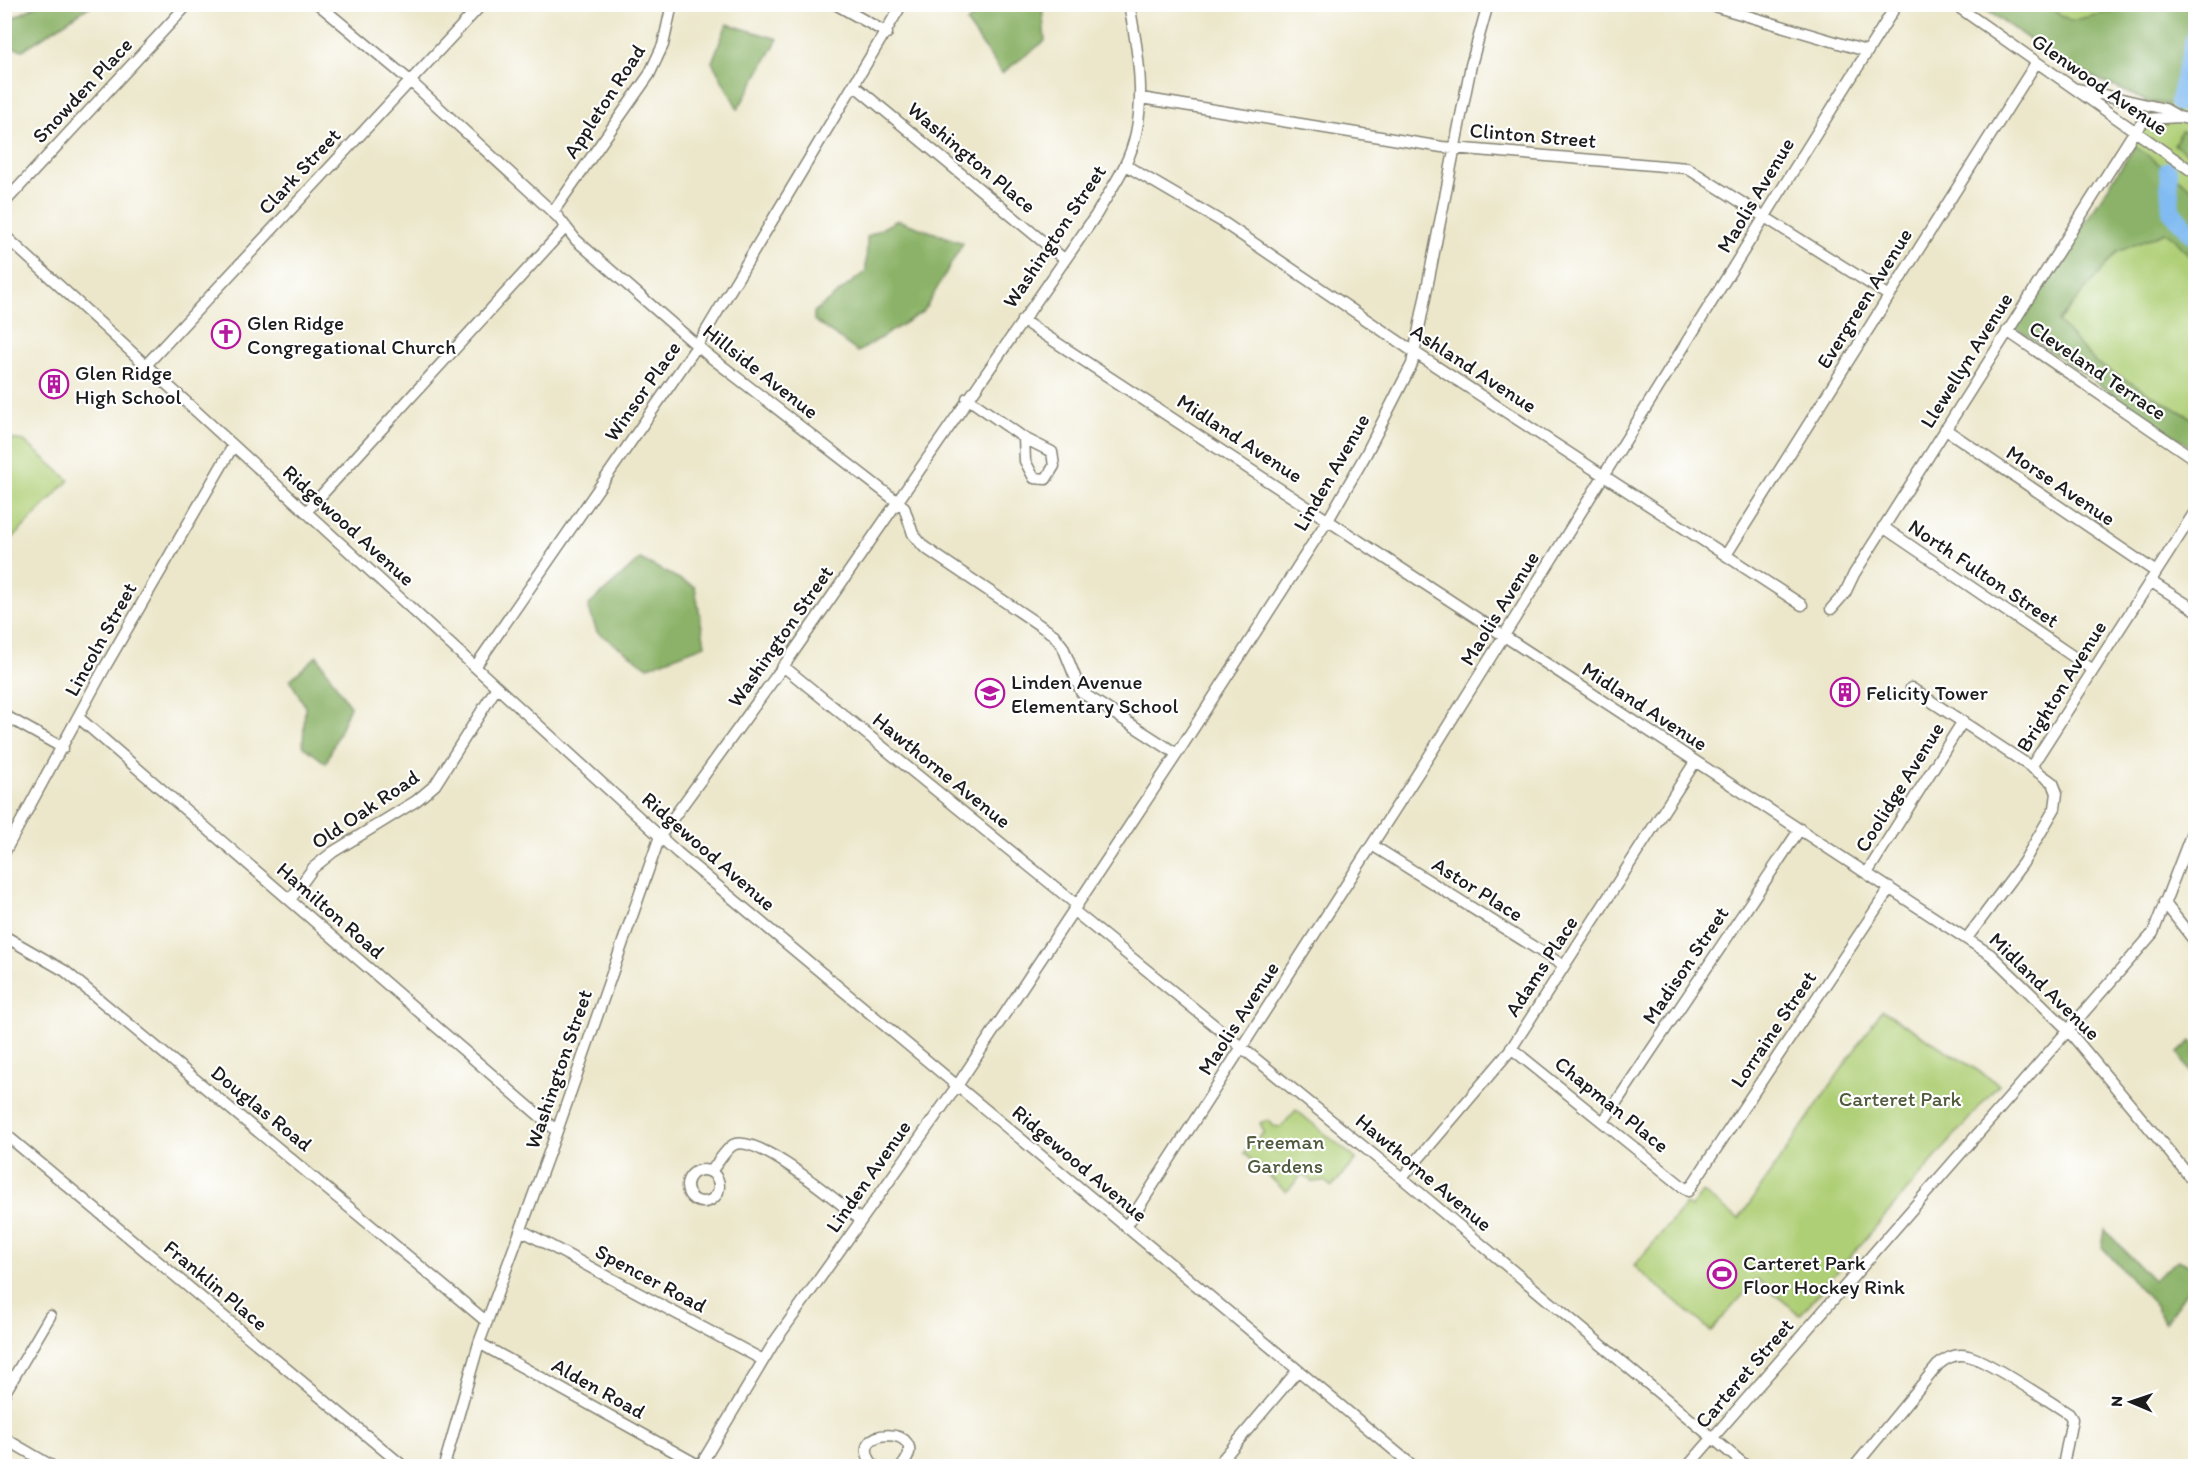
<svg xmlns="http://www.w3.org/2000/svg" width="2200" height="1471" viewBox="0 0 2200 1471" font-family="Itim,sans-serif">
<style>
.green{fill:#afcf76;stroke:#667649;stroke-width:1.5}
.forest{fill:#8bb267;stroke:#546742;stroke-width:1.5}
.lines{fill:none;stroke-linecap:round;stroke-linejoin:round}
.river{stroke:#81bbf2;stroke-width:18}
.minor-casing{stroke:#848274;stroke-width:13}
.minor{stroke:#fff;stroke-width:10}
.rail{stroke:#1c1c1c;stroke-width:3}
.labels{text-anchor:middle;dominant-baseline:central;stroke-width:4.5;stroke-linejoin:round;paint-order:stroke}
.street-label{font-size:21px;fill:#1c1c1c;stroke:#fff}
.poi-label{font-size:21px;fill:#1c1c1c;stroke:#fff;text-anchor:start}
.park-label{font-size:21px;fill:#4f5b3c;stroke:#fff}
</style>
<rect width="100%" height="100%" fill="#fff"/>
<filter id="ink" filterUnits="userSpaceOnUse"><feTurbulence type="fractalNoise" baseFrequency=".0167" numOctaves="2"/><feDisplacementMap in="SourceGraphic" scale="12" xChannelSelector="R" yChannelSelector="G"/><feConvolveMatrix kernelMatrix="1 2 1 2 8 2 1 2 1" color-interpolation-filters="sRGB"/></filter>
<filter id="wash" filterUnits="userSpaceOnUse"><feTurbulence type="fractalNoise" baseFrequency=".008" numOctaves="4" result="noise"/><feDisplacementMap in="SourceGraphic" scale="24" xChannelSelector="R" yChannelSelector="G"/><feGaussianBlur stdDeviation="1.35" result="paint"/><feColorMatrix in="noise" values="0 0 0 0 0 0 0 0 0 0 0 0 0 0 0 0 0 1.4 0 .05"/><feComposite in="paint" operator="in"/></filter>
<g filter="url(#wash)">
<rect width="100%" height="100%" fill="#ece7cb"/>
<path class="green" d="M 1979,5 L 2195,5 L 2195,420 L 2096,363 L 2058,322 L 2117,252 L 2165,232 L 2135,146 L 2146,101 L 2065,64 Z
M 4,438 L 24,441 L 69,480 L 7,544 L 4,542 Z
M 1882,1010 L 1999,1084 L 1800,1315 L 1757,1279 L 1711,1331 L 1634,1266 L 1686,1204 L 1691,1208 L 1702,1192 L 1739,1219 Z
M 1296,1110 L 1356,1159 L 1332,1187 L 1324,1181 L 1312,1182 L 1303,1174 L 1286,1192 L 1244,1153 L 1264,1132 L 1260,1123 L 1268,1120 L 1273,1126 L 1281,1127 Z"/>
<path class="forest" d="M 38,5 L 38,4 L 92,5 L 23,50 L 5,46 L 5,22 Z
M 984,5 L 1042,5 L 1045,41 L 1002,73 L 967,23 Z
M 1979,5 L 2045,5 L 2071,21 L 2112,11 L 2119,5 L 2195,5 L 2195,108 L 2146,101 L 2065,64 Z
M 727,24 L 778,39 L 738,109 L 712,62 Z
M 2181,131 L 2195,134 L 2195,158 L 2174,145 Z
M 2135,146 L 2195,191 L 2195,262 L 2174,238 L 2165,232 L 2117,252 L 2058,322 L 2096,363 L 2195,420 L 2195,450 L 2016,328 Z
M 897,220 L 963,243 L 924,311 L 858,352 L 814,320 L 814,312 L 866,271 L 867,237 Z
M 640,559 L 695,587 L 705,645 L 648,667 L 597,632 L 588,606 Z
M 317,656 L 350,706 L 326,763 L 303,746 L 305,706 L 290,680 Z
M 2191,1041 L 2195,1046 L 2195,1081 L 2178,1053 Z
M 2105,1230 L 2153,1280 L 2178,1260 L 2195,1268 L 2195,1279 L 2165,1323 L 2154,1304 L 2102,1247 Z"/>
<g class="lines">
<path class="river" d="M 2178,103 L 2196,32
M 2168,170 L 2171,211 L 2196,238"/>
</g>
</g>
<g filter="url(#ink)">
<g class="lines">
<g class="minor-casing">
<path id="minor" d="M 318,4 L 409,80 L 558,217 L 576,240 L 708,355 L 904,507 L 913,534 L 924,547 L 1054,635 L 1063,647 L 1081,692 L 1177,754
M 835,4 L 887,33
M 1707,4 L 1866,51
M 1954,4 L 2196,174
M 855,86 L 1064,259
M 2078,89 L 2165,109 L 2179,117 L 2196,121
M 1141,98 L 1442,147 L 1687,168 L 1888,295
M 1125,165 L 1224,223 L 1414,352 L 1802,605
M 4,203 L 188,4
M 553,212 L 649,75 L 663,45 L 672,4
M 4,235 L 678,853 L 1413,1466
M 1022,320 L 1991,955 L 2067,1029 L 2196,1184
M 2007,331 L 2196,460
M 146,365 L 482,4
M 967,398 L 1024,438 L 1025,461 L 1034,478 L 1046,479 L 1054,466 L 1052,452 L 1024,438
M 1945,429 L 2156,572
M 306,512 L 566,227
M 1883,527 L 2093,670
M 1726,555 L 2036,63
M 2150,581 L 2196,610
M 1831,609 L 1845,593 L 1854,574 L 2134,132 L 2146,119 L 2179,117
M 783,666 L 1077,905
M 475,667 L 697,346 L 902,4
M 1911,688 L 2031,767 L 2053,783 L 2057,793 L 2055,808 L 2023,863 L 1967,938
M 4,715 L 63,748
M 79,718 L 557,1131
M 2031,767 L 2196,510
M 1372,845 L 1564,966
M 4,853 L 105,667 L 233,446
M 1867,873 L 1963,721
M 290,900 L 313,868 L 333,852 L 416,801 L 435,785 L 497,687
M 2164,902 L 2196,943
M 1074,911 L 1402,1178 L 1746,1466
M 4,936 L 65,971 L 487,1322
M 1511,1048 L 1688,1191 L 1890,888
M 1603,1122 L 1800,829
M 4,1133 L 403,1466
M687 1186a16 16 0 1 1 32 0a16 16 0 1 1-32 0Z
M 712,1170 C 718,1163 725,1150 733,1145 C 757,1132 840,1204 861,1220
M 1402,1178 L 1509,1052 L 1695,762
M 1126,1227 L 1431,753 L 1897,4
M 521,1230 L 763,1360
M 479,1343 L 700,1466
M 4,1394 L 50,1316
M 4,1438 L 52,1466
M 444,1466 L 479,1343 L 557,1131 L 660,836 L 790,657 L 1096,215 C 1105,199 1116,183 1124,167 C 1150,116 1139,58 1129,4
M 700,1466 L 775,1341 L 957,1086 L 1177,754 L 1331,515 L 1366,454 L 1412,364 L 1471,65 L 1488,4
M 874,1466 C 841,1425 935,1425 902,1466
M 1217,1466 L 1298,1370
M 1688,1466 L 2153,933 L 2196,822
M 1855,1466 L 1938,1365 C 1947,1357 1957,1353 1968,1356 C 1987,1360 2049,1401 2069,1414 L 2072,1419 L 2063,1466"/>
</g>
<use href="#minor" class="minor"/>
<path class="rail" d="M 4,11 L 19,4"/>
</g>
</g>
<defs>
<g id="church-ring" transform="scale(1.5)"><circle r="9.5" fill="#fff" stroke="#b5179e" stroke-width="1.5"/><path d="M-1.2-6h2.4v3.5h3.3v2.4h-3.3V6h-2.4V-.1h-3.3v-2.4h3.3Z" fill="#b5179e"/></g>
<g id="building-ring" transform="scale(1.5)"><circle r="9.5" fill="#fff" stroke="#b5179e" stroke-width="1.5"/><path d="M-4-6H4V6H1V3H-1V6H-4ZM-2.5-4.3h1.7v1.8h-1.7ZM.8-4.3h1.7v1.8H.8ZM-2.5-1h1.7V.8h-1.7ZM.8-1h1.7V.8H.8Z" fill="#b5179e"/></g>
<g id="school-ring" transform="scale(1.5)"><circle r="9.5" fill="#fff" stroke="#b5179e" stroke-width="1.5"/><path d="M0-5L7-2L0 1L-7-2ZM-4 1L0 2.5L4 1V4Q0 6-4 4Z" fill="#b5179e"/></g>
<g id="stadium-ring" transform="scale(1.5)"><circle r="9.5" fill="#fff" stroke="#b5179e" stroke-width="1.5"/><path d="M0-5a6.5 5 0 1 0 0 10a6.5 5 0 1 0 0-10ZM-3.5-1.8h7v3.6h-7Z" fill="#b5179e"/></g>
</defs>
<g fill-rule="evenodd">
<use href="#church-ring" x="226" y="334"/>
<use href="#building-ring" x="54" y="384"/>
<use href="#building-ring" x="1845" y="692"/>
<use href="#school-ring" x="990" y="693"/>
<use href="#stadium-ring" x="1722" y="1274"/>
</g>
<g class="labels">
<g class="street-label">
<text transform="translate(2100 84) rotate(35)">Glenwood Avenue</text>
<text transform="translate(82 90) rotate(-47)">Snowden Place</text>
<text transform="translate(604 101) rotate(-57)">Appleton Road</text>
<text transform="translate(1533 135) rotate(5)">Clinton Street</text>
<text transform="translate(972 157) rotate(40)">Washington Place</text>
<text transform="translate(299 171) rotate(-47)">Clark Street</text>
<text transform="translate(1755 195) rotate(-59)">Maolis Avenue</text>
<text transform="translate(1054 236) rotate(-56)">Washington Street</text>
<text transform="translate(1864 298) rotate(-58)">Evergreen Avenue</text>
<text transform="translate(1966 360) rotate(-58)">Llewellyn Avenue</text>
<text transform="translate(1474 368) rotate(33)">Ashland Avenue</text>
<text transform="translate(2098 370) rotate(34)">Cleveland Terrace</text>
<text transform="translate(761 371) rotate(38)">Hillside Avenue</text>
<text transform="translate(642 391) rotate(-55)">Winsor Place</text>
<text transform="translate(1240 438) rotate(33)">Midland Avenue</text>
<text transform="translate(1331 472) rotate(-60)">Linden Avenue</text>
<text transform="translate(2061 485) rotate(34)">Morse Avenue</text>
<text transform="translate(349 525) rotate(42)">Ridgewood Avenue</text>
<text transform="translate(1984 573) rotate(34)">North Fulton Street</text>
<text transform="translate(1499 608) rotate(-58)">Maolis Avenue</text>
<text transform="translate(780 636) rotate(-55)">Washington Street</text>
<text transform="translate(100 639) rotate(-61)">Lincoln Street</text>
<text transform="translate(2061 686) rotate(-58)">Brighton Avenue</text>
<text transform="translate(1645 706) rotate(33)">Midland Avenue</text>
<text transform="translate(942 770) rotate(39)">Hawthorne Avenue</text>
<text transform="translate(1899 787) rotate(-58)">Coolidge Avenue</text>
<text transform="translate(365 809) rotate(-34)">Old Oak Road</text>
<text transform="translate(709 851) rotate(41)">Ridgewood Avenue</text>
<text transform="translate(1478 889) rotate(32)">Astor Place</text>
<text transform="translate(331 910) rotate(41)">Hamilton Road</text>
<text transform="translate(1685 965) rotate(-56)">Madison Street</text>
<text transform="translate(1541 966) rotate(-57)">Adams Place</text>
<text transform="translate(2045 986) rotate(44)">Midland Avenue</text>
<text transform="translate(1238 1018) rotate(-57)">Maolis Avenue</text>
<text transform="translate(1773 1029) rotate(-56)">Lorraine Street</text>
<text transform="translate(558 1069) rotate(-71)">Washington Street</text>
<text transform="translate(1612 1104) rotate(39)">Chapman Place</text>
<text transform="translate(262 1108) rotate(39)">Douglas Road</text>
<text transform="translate(1080 1163) rotate(40)">Ridgewood Avenue</text>
<text transform="translate(1424 1172) rotate(40)">Hawthorne Avenue</text>
<text transform="translate(868 1176) rotate(-55)">Linden Avenue</text>
<text transform="translate(651 1278) rotate(28)">Spencer Road</text>
<text transform="translate(216 1285) rotate(40)">Franklin Place</text>
<text transform="translate(1744 1373) rotate(-49)">Carteret Street</text>
<text transform="translate(599 1388) rotate(29)">Alden Road</text>
</g>
<g class="poi-label">
<text x="247" y="322">Glen Ridge<tspan x="247" dy="24">Congregational Church</tspan></text>
<text x="75" y="372">Glen Ridge<tspan x="75" dy="24">High School</tspan></text>
<text x="1011" y="681">Linden Avenue<tspan x="1011" dy="24">Elementary School</tspan></text>
<text x="1866" y="692">Felicity Tower</text>
<text x="1743" y="1262">Carteret Park<tspan x="1743" dy="24">Floor Hockey Rink</tspan></text>
</g>
<g class="park-label">
<text x="1900" y="1098">Carteret Park</text>
<text x="1285" y="1141">Freeman<tspan x="1285" dy="24">Gardens</tspan></text>
</g>
</g>
<rect width="2200" height="1471" fill="none" stroke="#fff" stroke-width="24"/>
<g transform="translate(2131 1402) rotate(272)" stroke="#ffffff" stroke-width="4.5" paint-order="stroke">
<path d="M0-4.5L10 22L0 15L-10 22Z" fill="#1c1c1c"/>
<text y="-9" font-size="16" font-weight="bold" text-anchor="middle" fill="#1c1c1c">N</text>
</g>
</svg>
